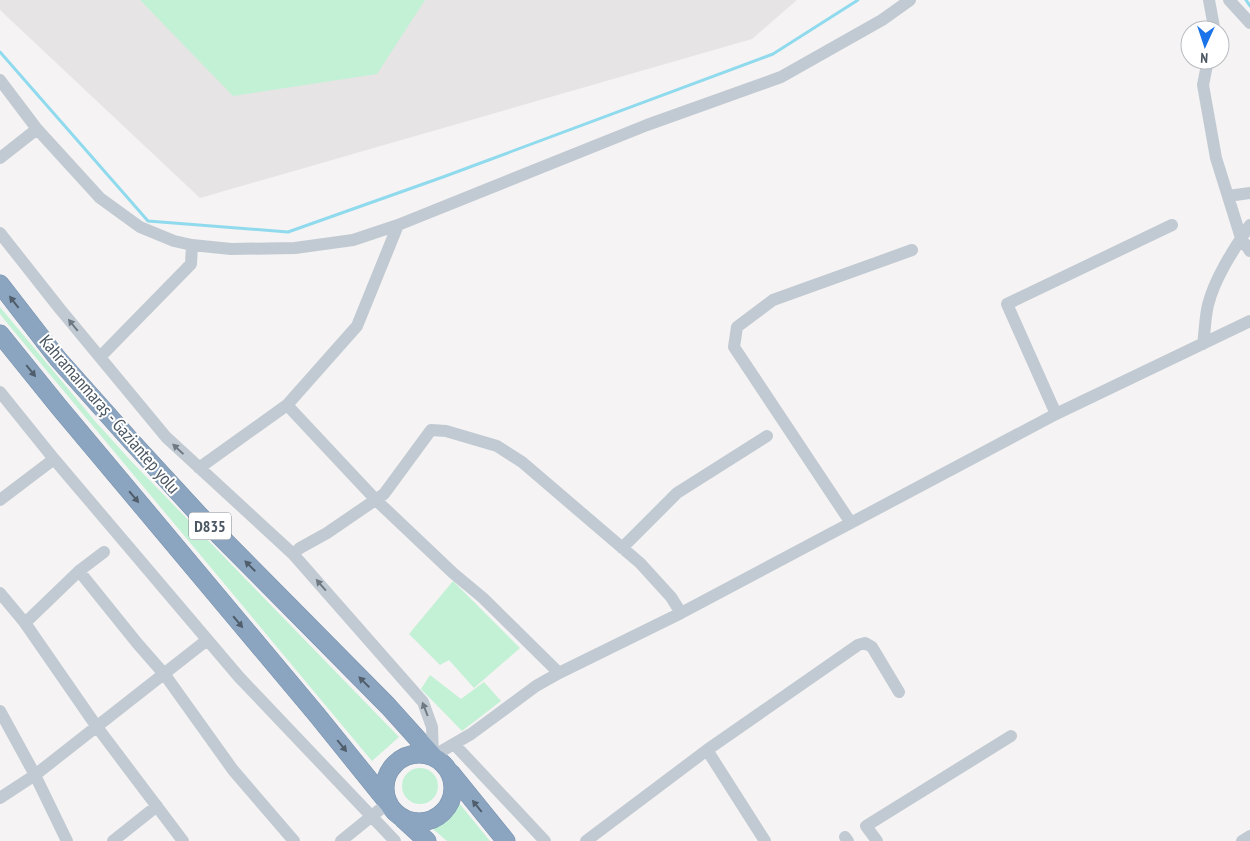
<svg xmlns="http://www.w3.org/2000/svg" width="1250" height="841" viewBox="0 0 1250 841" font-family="'PT Sans Narrow',sans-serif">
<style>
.education{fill:#e6e4e5}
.green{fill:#c3f1d5}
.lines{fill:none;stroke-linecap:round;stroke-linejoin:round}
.stream{stroke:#90daee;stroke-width:3}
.highway-casing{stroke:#7690ad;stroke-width:19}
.minor{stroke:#c1cad2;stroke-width:12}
.highway{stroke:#8ba5c1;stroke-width:18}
.oneway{fill:#505e6b}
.oneway2{fill:#6e7983}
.labels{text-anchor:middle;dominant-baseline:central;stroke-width:4;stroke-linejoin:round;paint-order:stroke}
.shield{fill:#fff;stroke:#808990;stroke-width:1}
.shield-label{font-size:16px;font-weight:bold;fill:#4a5661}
.street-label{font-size:18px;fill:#4a5661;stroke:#fff}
</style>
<rect width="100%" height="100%" fill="#f5f3f3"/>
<path class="education" d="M 0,0 L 797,0 L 752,39 L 200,198 L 0,10 Z"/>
<path class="green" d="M 140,0 L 425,0 L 377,74 L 233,96 Z
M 0,307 L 95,421 L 131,461 L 399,737 L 372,761 L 7,323 L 0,314 Z
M 453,581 L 520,648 L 474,688 L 449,660 L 440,665 L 409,634 Z
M 430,675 L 461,699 L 484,682 L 501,701 L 462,731 L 421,689 Z
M402 786a18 18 0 1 1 36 0a18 18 0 1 1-36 0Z
M 459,803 L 490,841 L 447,841 L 433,829 Z"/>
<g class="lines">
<path class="stream" d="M 1246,0 L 1250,6
M 0,52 L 148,221 L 288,232 L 443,177 L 773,54 L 858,0"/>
<g class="highway-casing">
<path id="highway" d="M 0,284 L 58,359 L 132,442 L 200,516 L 388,706 L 433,756
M 0,334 L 59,407 L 317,715 L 388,803
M385 788a34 34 0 1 1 68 0a34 34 0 1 1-68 0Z
M 451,773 L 506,841
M 403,819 L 427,841"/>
</g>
<path class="minor" d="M 1209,0 L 1214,27 L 1213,30
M 1229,0 L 1250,23
M 1208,60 L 1203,85 L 1216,158 L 1241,238 L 1250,251
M 0,80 L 37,129 L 100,198 L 140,227 L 174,241 L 192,245 L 231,249 L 295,248 L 353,240 L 398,225 L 647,125 L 781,77 L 882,20 L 910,0
M 0,158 L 37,129
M 1228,196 L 1250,193
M 0,233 L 60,309 L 166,437 L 293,554 L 423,702 L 432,727 L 433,756 L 471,734 L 536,686 L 559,673 L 681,613 L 1056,414 L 1250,321
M 1203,344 C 1205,331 1205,317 1208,305 C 1215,277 1234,249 1250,225
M 100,357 L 191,264 L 192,245
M 0,392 L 54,459 L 239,677 L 395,841
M 287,405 L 376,500 L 453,573 L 483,598 L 559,673
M 1056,414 L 1007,304 L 1172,225
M 199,468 L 287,405 L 357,326 L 398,225
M 0,500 L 54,459
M 851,523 L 734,347 L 737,327 L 773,300 L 912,250
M 622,548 L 677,493 L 767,436
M 293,554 L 300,548 L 327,533 L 384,494 L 431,430 L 446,431 L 497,446 L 522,462 L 640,563 L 671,597 L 681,613
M 79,571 L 137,643 L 165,675 L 233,770 L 294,841
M 0,593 L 25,623 L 97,727 L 183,841
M 25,623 L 79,571 L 104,552
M 0,711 L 35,775 L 67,841
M 454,744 L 545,841
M 707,750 L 765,841
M 0,798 L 35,775 L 207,640
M 845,837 L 848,841
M 113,841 L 157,806
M 341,841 L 388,803
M 586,841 L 707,750 L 858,645 L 865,643 L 872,647 L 899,692
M 877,841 L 866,826 L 1011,736
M 1242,841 L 1250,836"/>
<use href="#highway" class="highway"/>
</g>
<defs><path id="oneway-solid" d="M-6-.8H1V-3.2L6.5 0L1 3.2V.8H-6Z" transform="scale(1.25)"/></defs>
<g class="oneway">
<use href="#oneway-solid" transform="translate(14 302) rotate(-128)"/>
<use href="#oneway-solid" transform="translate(31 371) rotate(51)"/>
<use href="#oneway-solid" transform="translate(134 497) rotate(50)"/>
<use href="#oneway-solid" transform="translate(250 566) rotate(-135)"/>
<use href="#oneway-solid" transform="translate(238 622) rotate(50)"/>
<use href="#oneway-solid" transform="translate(364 682) rotate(-135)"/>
<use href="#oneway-solid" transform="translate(342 746) rotate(51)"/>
<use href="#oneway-solid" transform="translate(477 806) rotate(-129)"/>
</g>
<g class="oneway2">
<use href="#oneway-solid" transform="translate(73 325) rotate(-129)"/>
<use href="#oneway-solid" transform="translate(178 449) rotate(-137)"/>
<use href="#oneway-solid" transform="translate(321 585) rotate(-131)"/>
<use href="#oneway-solid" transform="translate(425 709) rotate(-111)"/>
</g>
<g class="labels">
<rect class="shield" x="189" y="512.5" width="42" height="27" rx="4"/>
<g class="shield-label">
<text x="210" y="526">D835</text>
</g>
<g class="street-label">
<text transform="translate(110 414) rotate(49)">Kahramanmaraş - Gaziantep yolu</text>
</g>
</g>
<g transform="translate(1205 45) rotate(183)"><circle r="24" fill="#ffffff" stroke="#b7bbc0"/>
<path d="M0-4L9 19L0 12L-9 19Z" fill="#1a73e8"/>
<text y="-8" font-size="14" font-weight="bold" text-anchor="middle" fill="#4a5661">N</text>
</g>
</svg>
